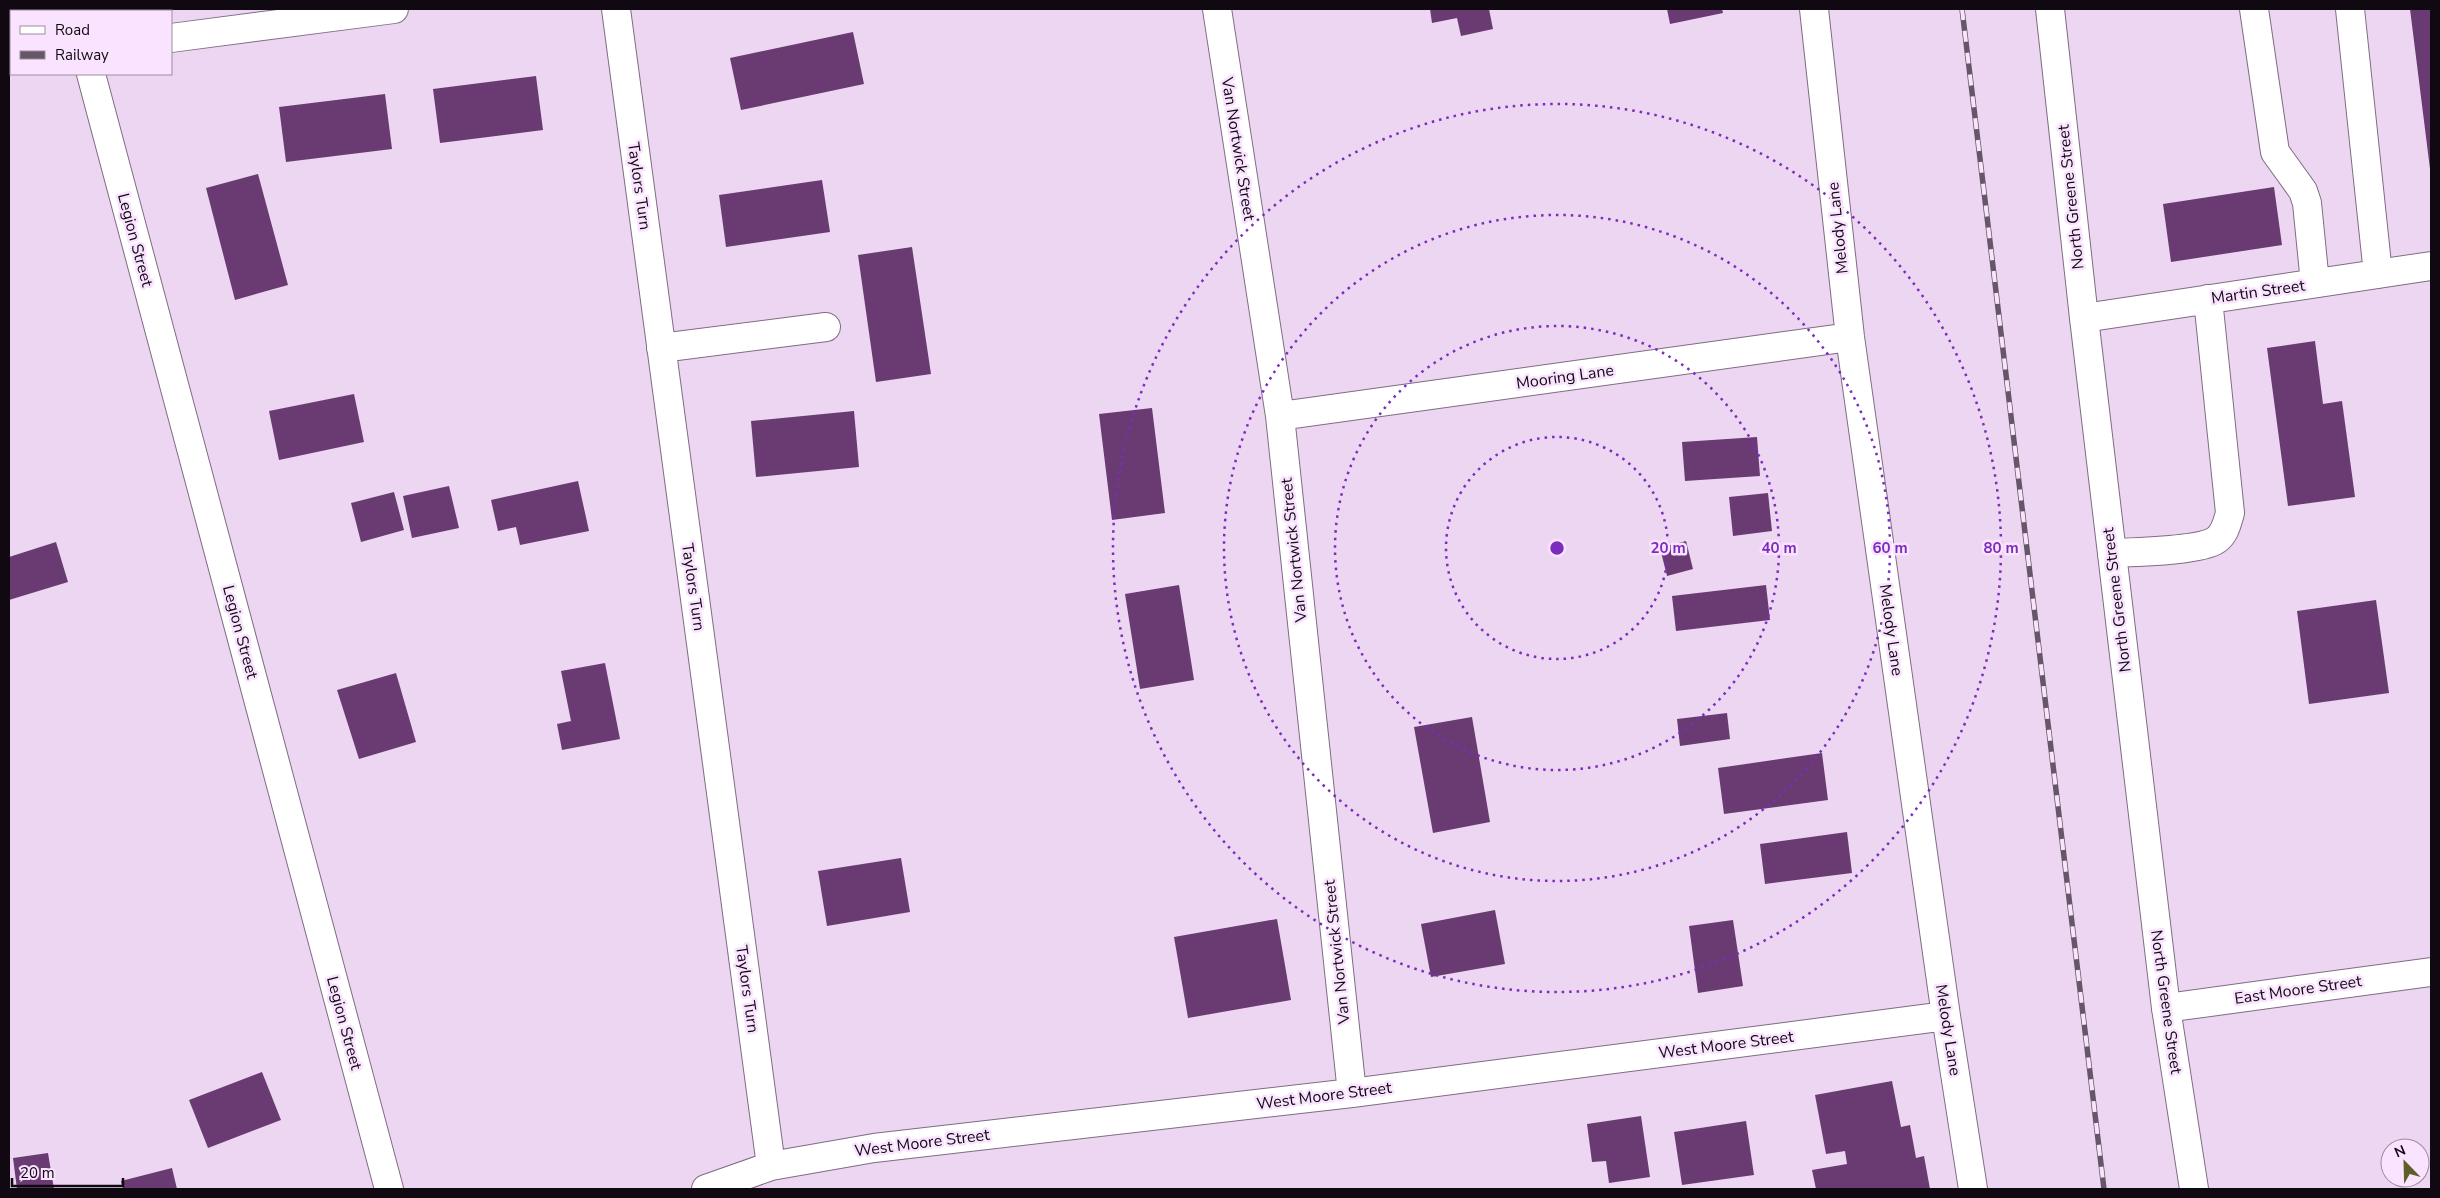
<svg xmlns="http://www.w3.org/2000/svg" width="2440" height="1198" viewBox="0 0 2440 1198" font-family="'Nunito Sans',sans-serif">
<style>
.building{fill:#693b72}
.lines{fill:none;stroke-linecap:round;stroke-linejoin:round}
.minor-casing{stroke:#7f6c83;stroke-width:30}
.major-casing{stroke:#7f6c83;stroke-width:30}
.minor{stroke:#fff;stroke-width:28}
.major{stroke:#fff;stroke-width:28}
.rail-casing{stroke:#655767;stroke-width:5.5}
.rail{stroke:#fae3ff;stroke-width:4;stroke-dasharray:11;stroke-linecap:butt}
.ring{fill:none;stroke:#7b2cbf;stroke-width:2.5;stroke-dasharray:2.5 5}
.labels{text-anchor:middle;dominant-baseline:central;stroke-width:5;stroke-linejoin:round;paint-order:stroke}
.street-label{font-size:16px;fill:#110912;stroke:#fae3ff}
.centre{fill:#7b2cbf;stroke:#fae3ff;stroke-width:2.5}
.ring-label{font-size:15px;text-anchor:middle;font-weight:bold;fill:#7b2cbf;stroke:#fae3ff;stroke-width:5;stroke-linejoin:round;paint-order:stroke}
</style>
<rect width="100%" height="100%" fill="#edd6f1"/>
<path class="building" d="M 1430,9 L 1489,9 L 1493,29 L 1461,36 L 1457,18 L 1432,23 Z
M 1667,9 L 1722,9 L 1723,13 L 1670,24 Z
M 2410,9 L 2431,9 L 2431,169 L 2430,169 Z
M 853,32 L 864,84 L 741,110 L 730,58 Z
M 536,76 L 543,130 L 440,143 L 433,89 Z
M 385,94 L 392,149 L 286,162 L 279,107 Z
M 258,174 L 288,285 L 235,300 L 206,188 Z
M 822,180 L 830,232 L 726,247 L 719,195 Z
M 2274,187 L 2282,245 L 2171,262 L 2163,204 Z
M 912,247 L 931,374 L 876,382 L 858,255 Z
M 2315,341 L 2323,404 L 2342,401 L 2355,497 L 2288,506 L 2267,348 Z
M 354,394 L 364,442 L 279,460 L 269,411 Z
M 1152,408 L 1165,513 L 1112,520 L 1099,414 Z
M 854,411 L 859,467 L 756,477 L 751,421 Z
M 1757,437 L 1760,476 L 1685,481 L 1682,442 Z
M 578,481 L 589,531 L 520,545 L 516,527 L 498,531 L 491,500 Z
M 449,486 L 459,528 L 412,538 L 403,496 Z
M 394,492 L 404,530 L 361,542 L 351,503 Z
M 1768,493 L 1772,531 L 1733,536 L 1729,497 Z
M 1686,541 L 1693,569 L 1667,576 L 1660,548 Z
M 56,542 L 68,582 L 9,600 L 9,557 Z
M 1179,585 L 1194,680 L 1140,689 L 1125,594 Z
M 1766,585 L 1770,620 L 1676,631 L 1672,596 Z
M 2376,600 L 2389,693 L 2309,704 L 2297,611 Z
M 605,663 L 620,739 L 562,750 L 557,724 L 571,721 L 561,671 Z
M 396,673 L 416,742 L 359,759 L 337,690 Z
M 1727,713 L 1730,739 L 1680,746 L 1677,719 Z
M 1472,717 L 1490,822 L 1433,833 L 1414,727 Z
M 1822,753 L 1828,800 L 1724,814 L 1718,768 Z
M 1847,832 L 1852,873 L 1765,884 L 1760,844 Z
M 901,858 L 910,912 L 827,926 L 818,871 Z
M 1495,910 L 1505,964 L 1431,977 L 1421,924 Z
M 1277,919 L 1291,1000 L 1188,1018 L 1174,937 Z
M 1733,920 L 1743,986 L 1698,993 L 1689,926 Z
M 262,1072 L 281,1120 L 208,1148 L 189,1100 Z
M 1892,1081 L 1901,1127 L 1910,1125 L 1916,1158 L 1924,1156 L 1930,1189 L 1816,1189 L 1812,1170 L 1847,1164 L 1845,1151 L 1826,1154 L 1815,1095 Z
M 1641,1116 L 1650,1177 L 1609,1183 L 1606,1161 L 1592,1162 L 1587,1124 Z
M 1746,1121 L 1754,1175 L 1682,1185 L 1674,1132 Z
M 48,1153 L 54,1189 L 17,1189 L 13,1158 Z
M 172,1168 L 177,1189 L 123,1189 L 121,1181 Z"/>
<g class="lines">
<g class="minor-casing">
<path id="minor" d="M 73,9 L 74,11
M 616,9 L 771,1166
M 1217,9 L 1280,416 L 1352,1093
M 1814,9 L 1850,337 L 1946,1016 L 1973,1189
M 2254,9 L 2275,152 L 2303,191 L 2307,203 L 2315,283
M 2350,9 L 2378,274
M 171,38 L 394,9
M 91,74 L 389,1189
M 2084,318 L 2431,266
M 661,348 L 826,327
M 1280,416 L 1850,337
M 2112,553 C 2134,552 2200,551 2216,540 C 2225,534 2227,523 2230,513 L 2208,299
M 2166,1008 L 2431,972
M 706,1189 L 771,1166 L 874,1148 L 1352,1093 L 1946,1016"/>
</g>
<g class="major-casing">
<path id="major" d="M 2050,9 L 2084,318 L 2166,1008 L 2194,1189"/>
</g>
<use href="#minor" class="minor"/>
<use href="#major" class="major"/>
<g class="rail-casing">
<path id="rail" d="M 1962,9 L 2104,1189"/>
</g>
<use href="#rail" class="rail"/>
</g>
<g class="ring">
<circle cx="1557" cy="548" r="111"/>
<circle cx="1557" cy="548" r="222"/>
<circle cx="1557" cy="548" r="333"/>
<circle cx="1557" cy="548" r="444"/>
</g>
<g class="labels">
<g class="street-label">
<text transform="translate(1238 149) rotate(81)">Van Nortwick Street</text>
<text transform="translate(639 186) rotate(82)">Taylors Turn</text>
<text transform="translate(2071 197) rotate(-96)">North Greene Street</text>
<text transform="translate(1838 228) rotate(-96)">Melody Lane</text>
<text transform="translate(135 240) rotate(75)">Legion Street</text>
<text transform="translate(2258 292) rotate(-8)">Martin Street</text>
<text transform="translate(1565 377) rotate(-8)">Mooring Lane</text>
<text transform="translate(1294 550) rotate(-96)">Van Nortwick Street</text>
<text transform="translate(693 587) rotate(82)">Taylors Turn</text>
<text transform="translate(2117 600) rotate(-97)">North Greene Street</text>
<text transform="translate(1891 630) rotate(82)">Melody Lane</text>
<text transform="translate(240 632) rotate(75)">Legion Street</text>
<text transform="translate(1337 952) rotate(-96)">Van Nortwick Street</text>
<text transform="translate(747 989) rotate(82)">Taylors Turn</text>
<text transform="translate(2298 990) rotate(-8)">East Moore Street</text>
<text transform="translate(2166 1002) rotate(82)">North Greene Street</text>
<text transform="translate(344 1023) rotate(75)">Legion Street</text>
<text transform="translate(1948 1030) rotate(81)">Melody Lane</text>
<text transform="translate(1726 1045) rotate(-7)">West Moore Street</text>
<text transform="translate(1324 1096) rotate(-7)">West Moore Street</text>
<text transform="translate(922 1143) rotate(-7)">West Moore Street</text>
</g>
</g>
<circle cx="1557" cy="548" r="8" class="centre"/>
<g class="ring-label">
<text x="1668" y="553">20 m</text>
<text x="1779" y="553">40 m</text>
<text x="1890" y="553">60 m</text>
<text x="2001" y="553">80 m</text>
</g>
<rect width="2440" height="1198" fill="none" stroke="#110912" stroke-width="20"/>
<rect x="10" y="10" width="162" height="65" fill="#fae3ff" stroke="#9d8ca0"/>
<rect x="20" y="26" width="25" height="8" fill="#ffffff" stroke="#9d8ca0"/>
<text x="55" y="35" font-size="15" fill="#110912">Road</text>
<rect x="20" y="51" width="25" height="8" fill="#655767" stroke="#9d8ca0"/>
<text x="55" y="60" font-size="15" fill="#110912">Railway</text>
<g transform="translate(2405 1163) rotate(337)"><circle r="24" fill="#fae3ff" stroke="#9d8ca0"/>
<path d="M0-4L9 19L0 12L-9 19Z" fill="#5d5e2c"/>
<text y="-8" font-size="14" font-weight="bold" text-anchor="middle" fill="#110912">N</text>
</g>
<path d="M12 1178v8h111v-8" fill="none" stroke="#110912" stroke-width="2.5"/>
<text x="20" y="1178" font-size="15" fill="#110912" stroke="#fae3ff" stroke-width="4" paint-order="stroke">20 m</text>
</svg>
